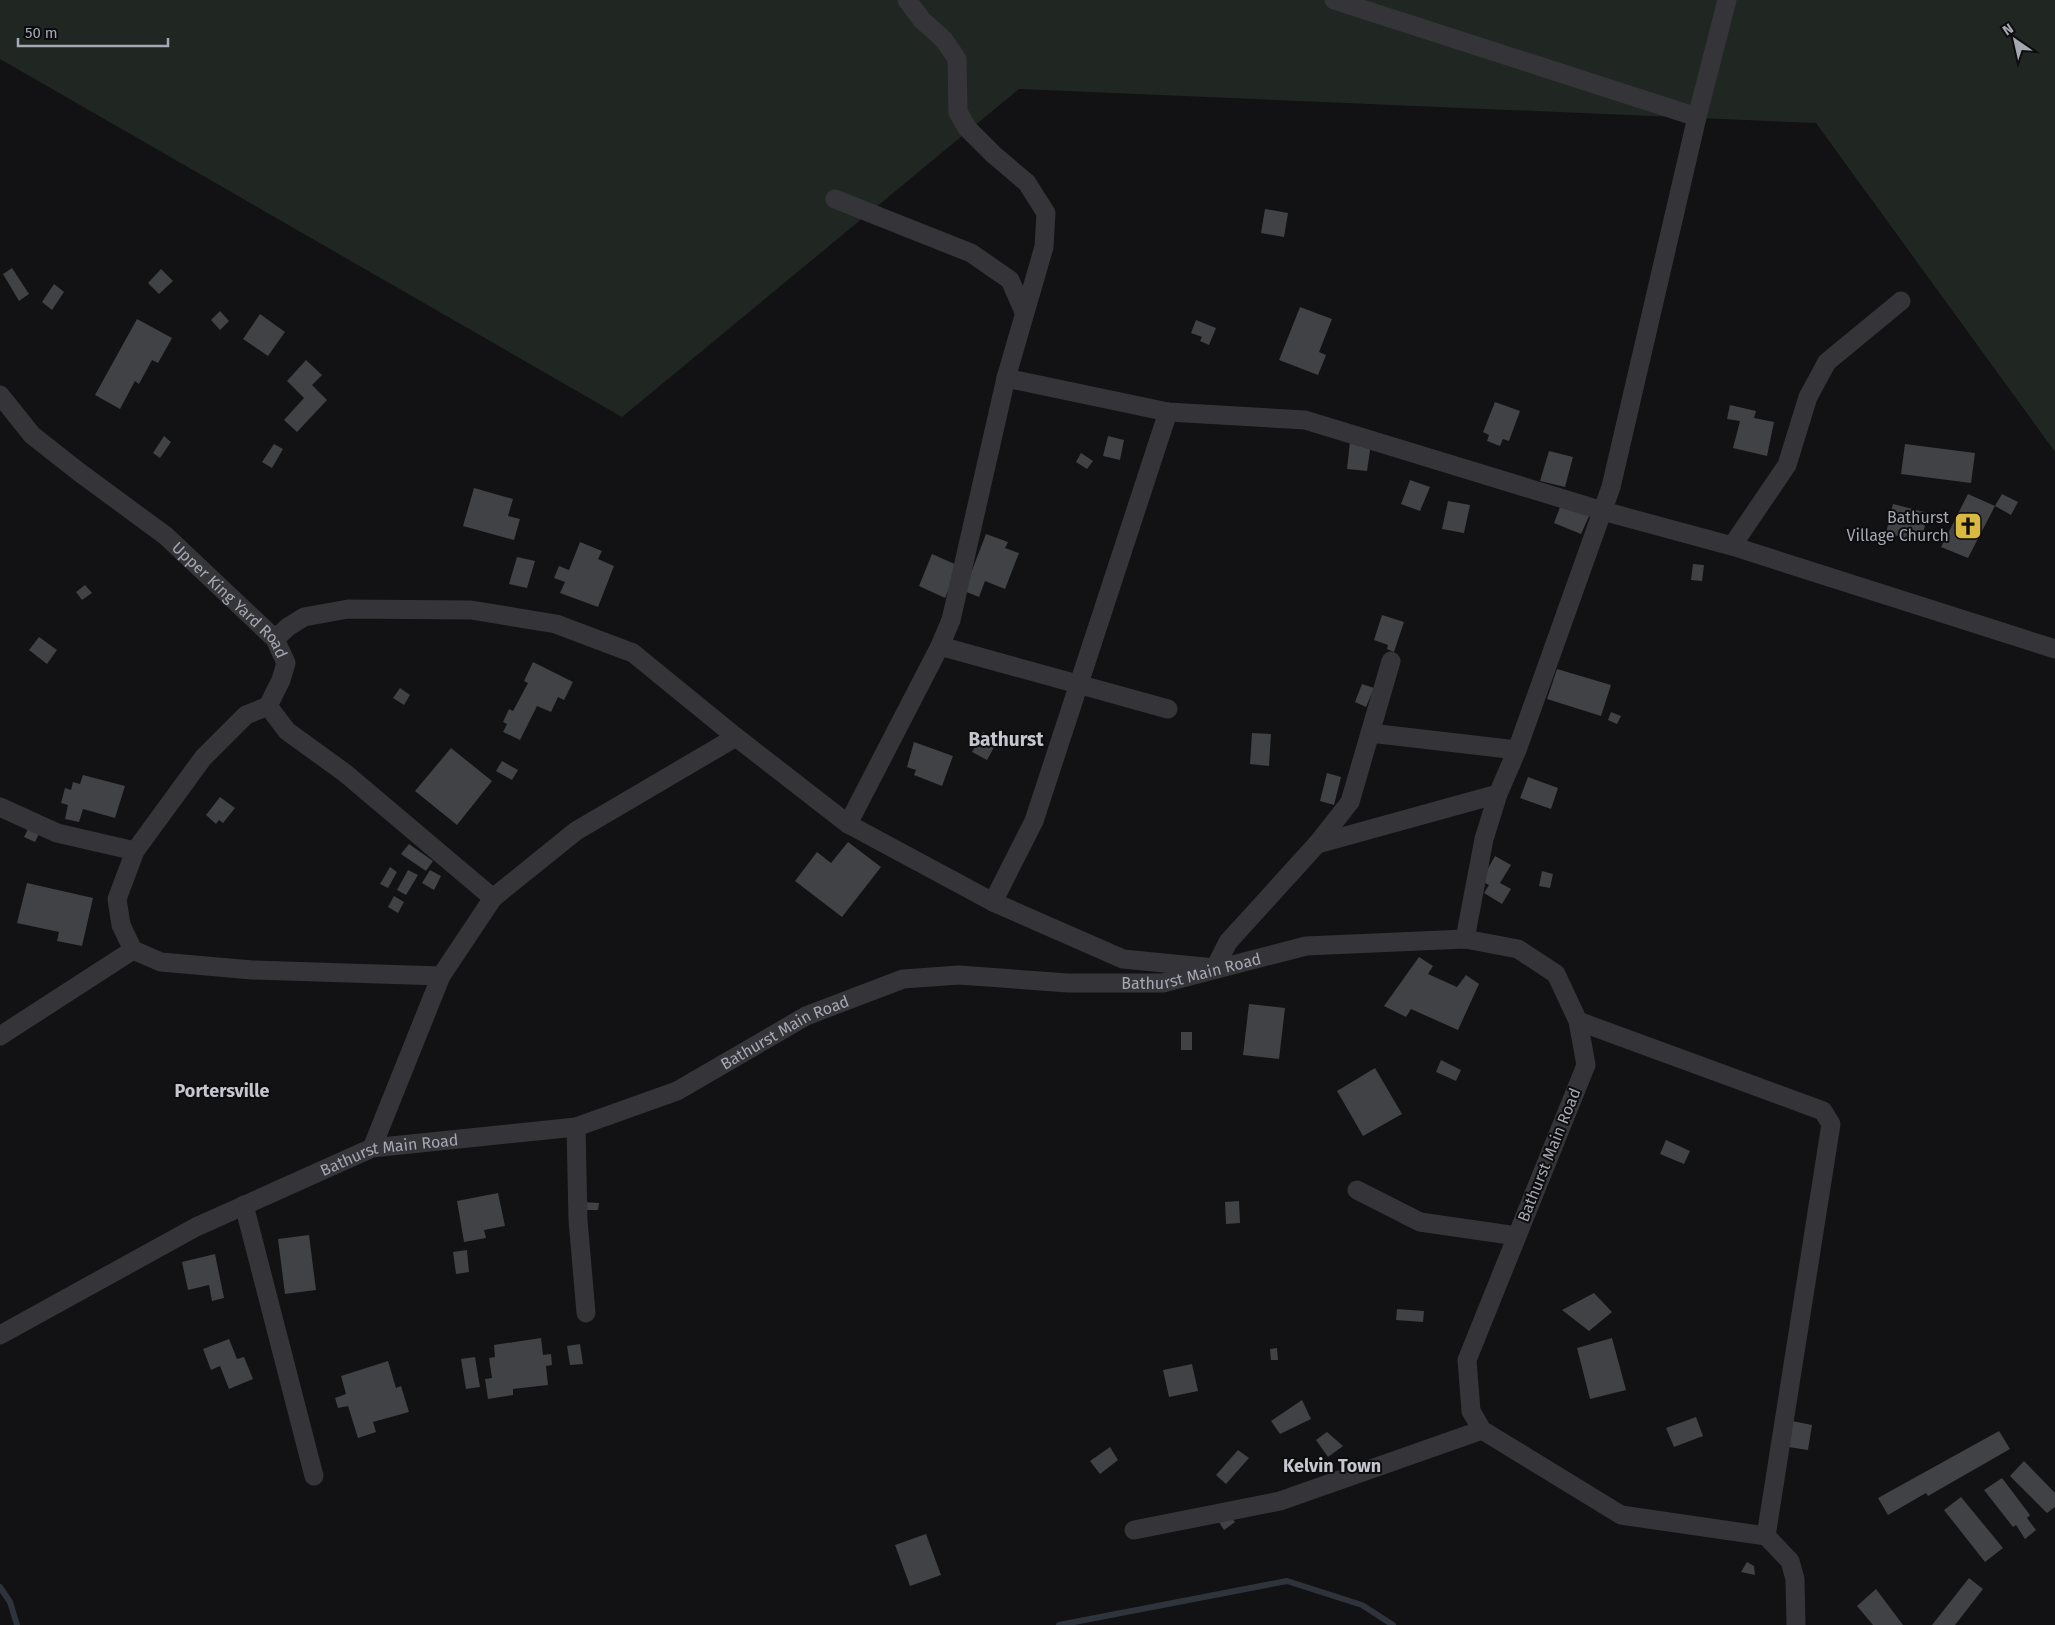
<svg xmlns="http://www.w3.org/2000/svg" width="2055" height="1625" viewBox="0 0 2055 1625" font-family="'Fira Sans',sans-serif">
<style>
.green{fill:#202722}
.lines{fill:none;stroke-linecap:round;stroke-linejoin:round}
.stream{stroke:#2f343c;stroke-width:6}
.building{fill:#414246}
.street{stroke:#353539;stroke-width:19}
.labels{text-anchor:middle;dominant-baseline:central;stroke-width:4;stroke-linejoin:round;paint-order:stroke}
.poi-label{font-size:16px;fill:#a5a7b2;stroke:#0d0c0e;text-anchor:end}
.street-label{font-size:16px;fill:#a5a7b2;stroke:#0d0c0e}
.neighbourhood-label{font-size:18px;font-weight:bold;fill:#c5c6ce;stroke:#0d0c0e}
.quarter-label{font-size:19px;font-weight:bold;fill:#c5c6ce;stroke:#0d0c0e}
</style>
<rect width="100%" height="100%" fill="#121113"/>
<path class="green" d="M 0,0 L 2055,0 L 2055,452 L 1816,123 L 1019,89 L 622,417 L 0,59 Z"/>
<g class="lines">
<path class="stream" d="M 0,1587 L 10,1602 L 17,1625
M 1059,1625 L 1287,1581 L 1362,1605 L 1393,1625"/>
</g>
<path class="building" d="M 1265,209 L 1288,213 L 1284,237 L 1261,233 Z
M 12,268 L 29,294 L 19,301 L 3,274 Z
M 161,269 L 173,281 L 159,294 L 148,283 Z
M 54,284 L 64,292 L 52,310 L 42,302 Z
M 1300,307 L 1332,319 L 1319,352 L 1326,355 L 1318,375 L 1279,360 Z
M 220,311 L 229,321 L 220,330 L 211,320 Z
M 260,314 L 285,332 L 268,356 L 243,339 Z
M 137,319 L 172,338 L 158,363 L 152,360 L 139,384 L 135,381 L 120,409 L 95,395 Z
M 1196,320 L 1216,328 L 1209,345 L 1200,341 L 1202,337 L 1191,333 Z
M 306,360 L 322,375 L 312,385 L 327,400 L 297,432 L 284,420 L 304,398 L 287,381 Z
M 1495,402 L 1520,411 L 1509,441 L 1503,439 L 1500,446 L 1487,441 L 1489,435 L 1483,432 Z
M 1730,405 L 1756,411 L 1754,418 L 1774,422 L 1767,456 L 1733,448 L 1740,421 L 1727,419 Z
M 164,436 L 171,442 L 160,458 L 153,453 Z
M 1108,436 L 1124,440 L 1120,460 L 1103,456 Z
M 1350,442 L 1371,444 L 1367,471 L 1347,469 Z
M 274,444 L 283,449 L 272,468 L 262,462 Z
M 1905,444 L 1975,453 L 1971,483 L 1901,474 Z
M 1549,451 L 1573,457 L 1565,487 L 1540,481 Z
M 1081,453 L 1093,461 L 1087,469 L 1076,462 Z
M 1410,480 L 1430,487 L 1420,511 L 1401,504 Z
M 474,488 L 513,499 L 508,516 L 520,519 L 514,540 L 463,526 Z
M 1968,494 L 1995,506 L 1968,558 L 1941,547 Z
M 2002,494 L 2018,502 L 2011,515 L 1995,506 Z
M 1448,501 L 1470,505 L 1464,533 L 1442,529 Z
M 1562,502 L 1590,514 L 1581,534 L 1554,523 Z
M 1893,504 L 1928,513 L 1921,542 L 1886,533 Z
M 986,534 L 1008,542 L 1005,548 L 1019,553 L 1005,589 L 985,581 L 979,597 L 964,591 Z
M 580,542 L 602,551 L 598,559 L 614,566 L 598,607 L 560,593 L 565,582 L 554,578 L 559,566 L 569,570 Z
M 932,554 L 959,566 L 945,598 L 919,586 Z
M 517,557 L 535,561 L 527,588 L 509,584 Z
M 1693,564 L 1704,565 L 1702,581 L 1691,580 Z
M 85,585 L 92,593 L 82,600 L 76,592 Z
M 1382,615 L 1404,622 L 1394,652 L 1387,649 L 1388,645 L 1374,640 Z
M 39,637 L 57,650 L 47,664 L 29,650 Z
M 533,662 L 573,682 L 564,700 L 558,697 L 551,712 L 537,706 L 520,740 L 503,732 L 507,724 L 503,722 L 509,709 L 513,711 L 528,683 L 524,681 Z
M 1557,669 L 1611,685 L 1601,716 L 1547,699 Z
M 1362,684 L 1374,688 L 1366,707 L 1355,702 Z
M 400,688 L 410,695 L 404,705 L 393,698 Z
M 1611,712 L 1621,716 L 1617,724 L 1608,720 Z
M 983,732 L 998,740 L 987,760 L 972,752 Z
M 1252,733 L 1271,734 L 1269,766 L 1250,764 Z
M 914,742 L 953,756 L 942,786 L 914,775 L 916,770 L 907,767 Z
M 451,748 L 492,781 L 457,825 L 415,791 Z
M 502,761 L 518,770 L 512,780 L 496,771 Z
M 1327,773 L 1341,777 L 1334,805 L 1320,801 Z
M 83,775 L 125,786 L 115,818 L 83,809 L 79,822 L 65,819 L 68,805 L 61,803 L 65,788 L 71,790 L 73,782 L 80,784 Z
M 1528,777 L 1558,788 L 1551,809 L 1520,798 Z
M 220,797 L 235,808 L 223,823 L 219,820 L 216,824 L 206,815 Z
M 30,825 L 41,830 L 35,842 L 24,837 Z
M 848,842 L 881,867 L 842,917 L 795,881 L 817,852 L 831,863 Z
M 409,844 L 433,861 L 426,871 L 401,854 Z
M 1495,856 L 1511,865 L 1500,883 L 1511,889 L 1502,904 L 1484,893 L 1489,885 L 1481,881 Z
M 390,867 L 397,872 L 388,888 L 380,884 Z
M 408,870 L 418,875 L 406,895 L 397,890 Z
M 430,870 L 441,876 L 434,890 L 422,883 Z
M 1542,871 L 1553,874 L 1550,888 L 1539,886 Z
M 27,883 L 93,898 L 82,946 L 57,941 L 59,932 L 17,923 Z
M 394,896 L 404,902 L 398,913 L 388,907 Z
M 1419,957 L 1433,966 L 1428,974 L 1457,987 L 1466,975 L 1479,984 L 1458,1030 L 1411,1009 L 1406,1017 L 1384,1006 Z
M 1249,1004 L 1285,1008 L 1279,1059 L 1243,1055 Z
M 1181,1032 L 1192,1032 L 1192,1050 L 1181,1050 Z
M 1441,1060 L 1461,1070 L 1456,1081 L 1436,1072 Z
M 1375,1068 L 1402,1114 L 1363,1136 L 1337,1091 Z
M 1666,1140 L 1690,1151 L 1684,1164 L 1660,1154 Z
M 498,1193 L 505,1226 L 484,1230 L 486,1238 L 464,1242 L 457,1201 Z
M 1239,1201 L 1240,1223 L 1226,1224 L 1225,1202 Z
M 582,1202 L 599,1203 L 598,1210 L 581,1210 Z
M 309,1235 L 316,1290 L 285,1294 L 278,1239 Z
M 467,1250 L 469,1272 L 456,1274 L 453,1252 Z
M 215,1254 L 224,1298 L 212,1301 L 209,1285 L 188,1290 L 182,1262 Z
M 1594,1293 L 1612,1312 L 1589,1331 L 1562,1310 Z
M 1397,1309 L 1424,1311 L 1423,1322 L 1396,1320 Z
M 541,1338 L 543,1355 L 551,1354 L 552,1365 L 546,1366 L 548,1385 L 513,1389 L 513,1395 L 488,1399 L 485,1379 L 492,1378 L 489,1358 L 495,1357 L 494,1345 Z
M 1612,1338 L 1626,1390 L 1590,1399 L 1577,1348 Z
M 229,1339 L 237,1359 L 244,1357 L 253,1379 L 229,1389 L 220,1366 L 211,1370 L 203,1349 Z
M 580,1344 L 583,1364 L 570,1365 L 567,1346 Z
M 1277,1348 L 1278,1360 L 1271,1360 L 1270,1349 Z
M 475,1357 L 480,1387 L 466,1389 L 461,1359 Z
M 388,1361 L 396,1388 L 401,1386 L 409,1412 L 373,1422 L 376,1432 L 358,1438 L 348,1406 L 338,1408 L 335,1398 L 346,1394 L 341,1376 Z
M 1192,1364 L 1198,1391 L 1169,1397 L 1163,1370 Z
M 1302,1400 L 1311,1419 L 1280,1434 L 1271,1421 Z
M 1696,1417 L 1703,1436 L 1674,1447 L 1666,1428 Z
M 1792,1421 L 1812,1425 L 1808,1450 L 1788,1447 Z
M 1999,1431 L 2010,1449 L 1928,1496 L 1926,1493 L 1888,1515 L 1878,1498 Z
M 1327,1432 L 1343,1446 L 1328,1457 L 1316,1440 Z
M 1110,1447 L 1118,1460 L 1100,1474 L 1090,1461 Z
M 1238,1450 L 1249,1458 L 1226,1484 L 1216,1475 Z
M 2024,1461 L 2055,1493 L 2055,1507 L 2047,1513 L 2010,1476 Z
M 2002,1478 L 2030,1515 L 2027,1518 L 2036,1530 L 2025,1539 L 2016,1525 L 2013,1527 L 1984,1490 Z
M 1961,1497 L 2003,1548 L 1985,1562 L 1944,1510 Z
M 1229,1515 L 1235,1522 L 1224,1530 L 1219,1522 Z
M 926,1534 L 941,1575 L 910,1586 L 895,1545 Z
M 1747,1562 L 1754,1566 L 1755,1575 L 1741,1572 Z
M 1969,1578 L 1983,1589 L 1955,1625 L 1932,1625 Z
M 1876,1589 L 1903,1625 L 1873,1625 L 1857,1606 Z"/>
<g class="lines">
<g class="street">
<path d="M 1334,0 L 1697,117"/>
<path d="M 835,199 L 971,253 L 1010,280 L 1024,312"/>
<path d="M 1006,378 L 1168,412 L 1305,420 L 1603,511 L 1732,546 L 2055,649"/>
<path id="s1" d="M 0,395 L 32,435 L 79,472 L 166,536 L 275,639 L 286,663 L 281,680 L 268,706 L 287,731 L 345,773 L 493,898"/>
<path d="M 1732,546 L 1787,465 L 1808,397 L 1827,362 L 1901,301"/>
<path d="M 275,639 L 288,627 L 304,617 L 348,609 L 471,610 L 556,624 L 633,653 L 736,737 L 848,824 L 993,902 L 1123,959 L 1215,968 L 1228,942 L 1317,844 L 1350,802 L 1391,661"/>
<path d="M 940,646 L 1168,709"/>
<path d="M 268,706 L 246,715 L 203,758 L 135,851 L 117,899 L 121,925 L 133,950 L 161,962 L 252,970 L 441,976"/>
<path d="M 1370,733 L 1517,750"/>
<path d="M 0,807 L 57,833 L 135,851"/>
<path d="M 848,824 L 940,646 L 951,620 L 1006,378 L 1044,247 L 1046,213 L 1027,183 L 993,154 L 967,128 L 958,112 L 957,59 L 944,40 L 922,20 L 907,0"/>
<path d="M 1317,844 L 1498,794"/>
<path d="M 993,902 L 1034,821 L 1168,412"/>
<path d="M 1465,939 L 1484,839 L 1498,794 L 1517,750 L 1611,487 L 1697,117 L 1727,0"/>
<path d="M 1578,1021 L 1823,1111 L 1831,1124 L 1766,1536"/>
<path d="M 0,1036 L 133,950"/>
<path d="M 576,1127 L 578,1220 L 586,1313"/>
<path d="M 372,1148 L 441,976 L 493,898 L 576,831 L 736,737"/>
<path d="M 1357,1190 L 1420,1222 L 1517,1236"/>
<path d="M 244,1205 L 314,1476"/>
<path id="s2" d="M 0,1335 L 196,1227 L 372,1148 L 576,1127 L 677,1091 L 806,1016 L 903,979 L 959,975 L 1068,983 L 1163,983 L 1306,946 L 1465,939 L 1518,949 L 1556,974 L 1578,1021 L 1586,1065 L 1467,1360 L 1471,1411 L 1482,1430 L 1621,1515 L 1766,1536 L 1790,1561 L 1795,1579 L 1796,1625"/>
<path d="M 1134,1530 L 1280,1501 L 1482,1430"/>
</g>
</g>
<defs>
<g id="church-square" transform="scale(1.4375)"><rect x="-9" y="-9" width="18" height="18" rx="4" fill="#dab942" stroke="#0d0c0e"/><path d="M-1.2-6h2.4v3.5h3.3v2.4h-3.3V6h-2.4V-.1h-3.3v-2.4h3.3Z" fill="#111"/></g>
</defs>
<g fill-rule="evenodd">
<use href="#church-square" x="1968" y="526"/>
</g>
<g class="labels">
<g class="poi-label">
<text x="1949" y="517">Bathurst<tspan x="1949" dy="18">Village Church</tspan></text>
</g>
<g class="street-label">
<text stroke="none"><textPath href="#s1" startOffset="310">Upper King Yard Road</textPath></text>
<text stroke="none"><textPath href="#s2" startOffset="1272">Bathurst Main Road</textPath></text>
<text stroke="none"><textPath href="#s2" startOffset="852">Bathurst Main Road</textPath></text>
<text transform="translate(1549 1155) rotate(-68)">Bathurst Main Road</text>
<text stroke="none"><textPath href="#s2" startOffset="432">Bathurst Main Road</textPath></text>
</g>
<g class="neighbourhood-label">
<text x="222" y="1091">Portersville</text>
<text x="1332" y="1466">Kelvin Town</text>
</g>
<g class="quarter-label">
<text x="1006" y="739">Bathurst</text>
</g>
</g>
<g transform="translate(2015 40) rotate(326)" stroke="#0d0c0e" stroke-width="4" paint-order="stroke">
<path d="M0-4L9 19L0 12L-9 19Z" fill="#a5a7b2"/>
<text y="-8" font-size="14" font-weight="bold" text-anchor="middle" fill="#a5a7b2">N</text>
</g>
<path d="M18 38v8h150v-8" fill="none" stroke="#a5a7b2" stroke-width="2.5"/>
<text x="25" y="38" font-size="15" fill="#a5a7b2" stroke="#0d0c0e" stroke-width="4" paint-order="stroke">50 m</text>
</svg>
